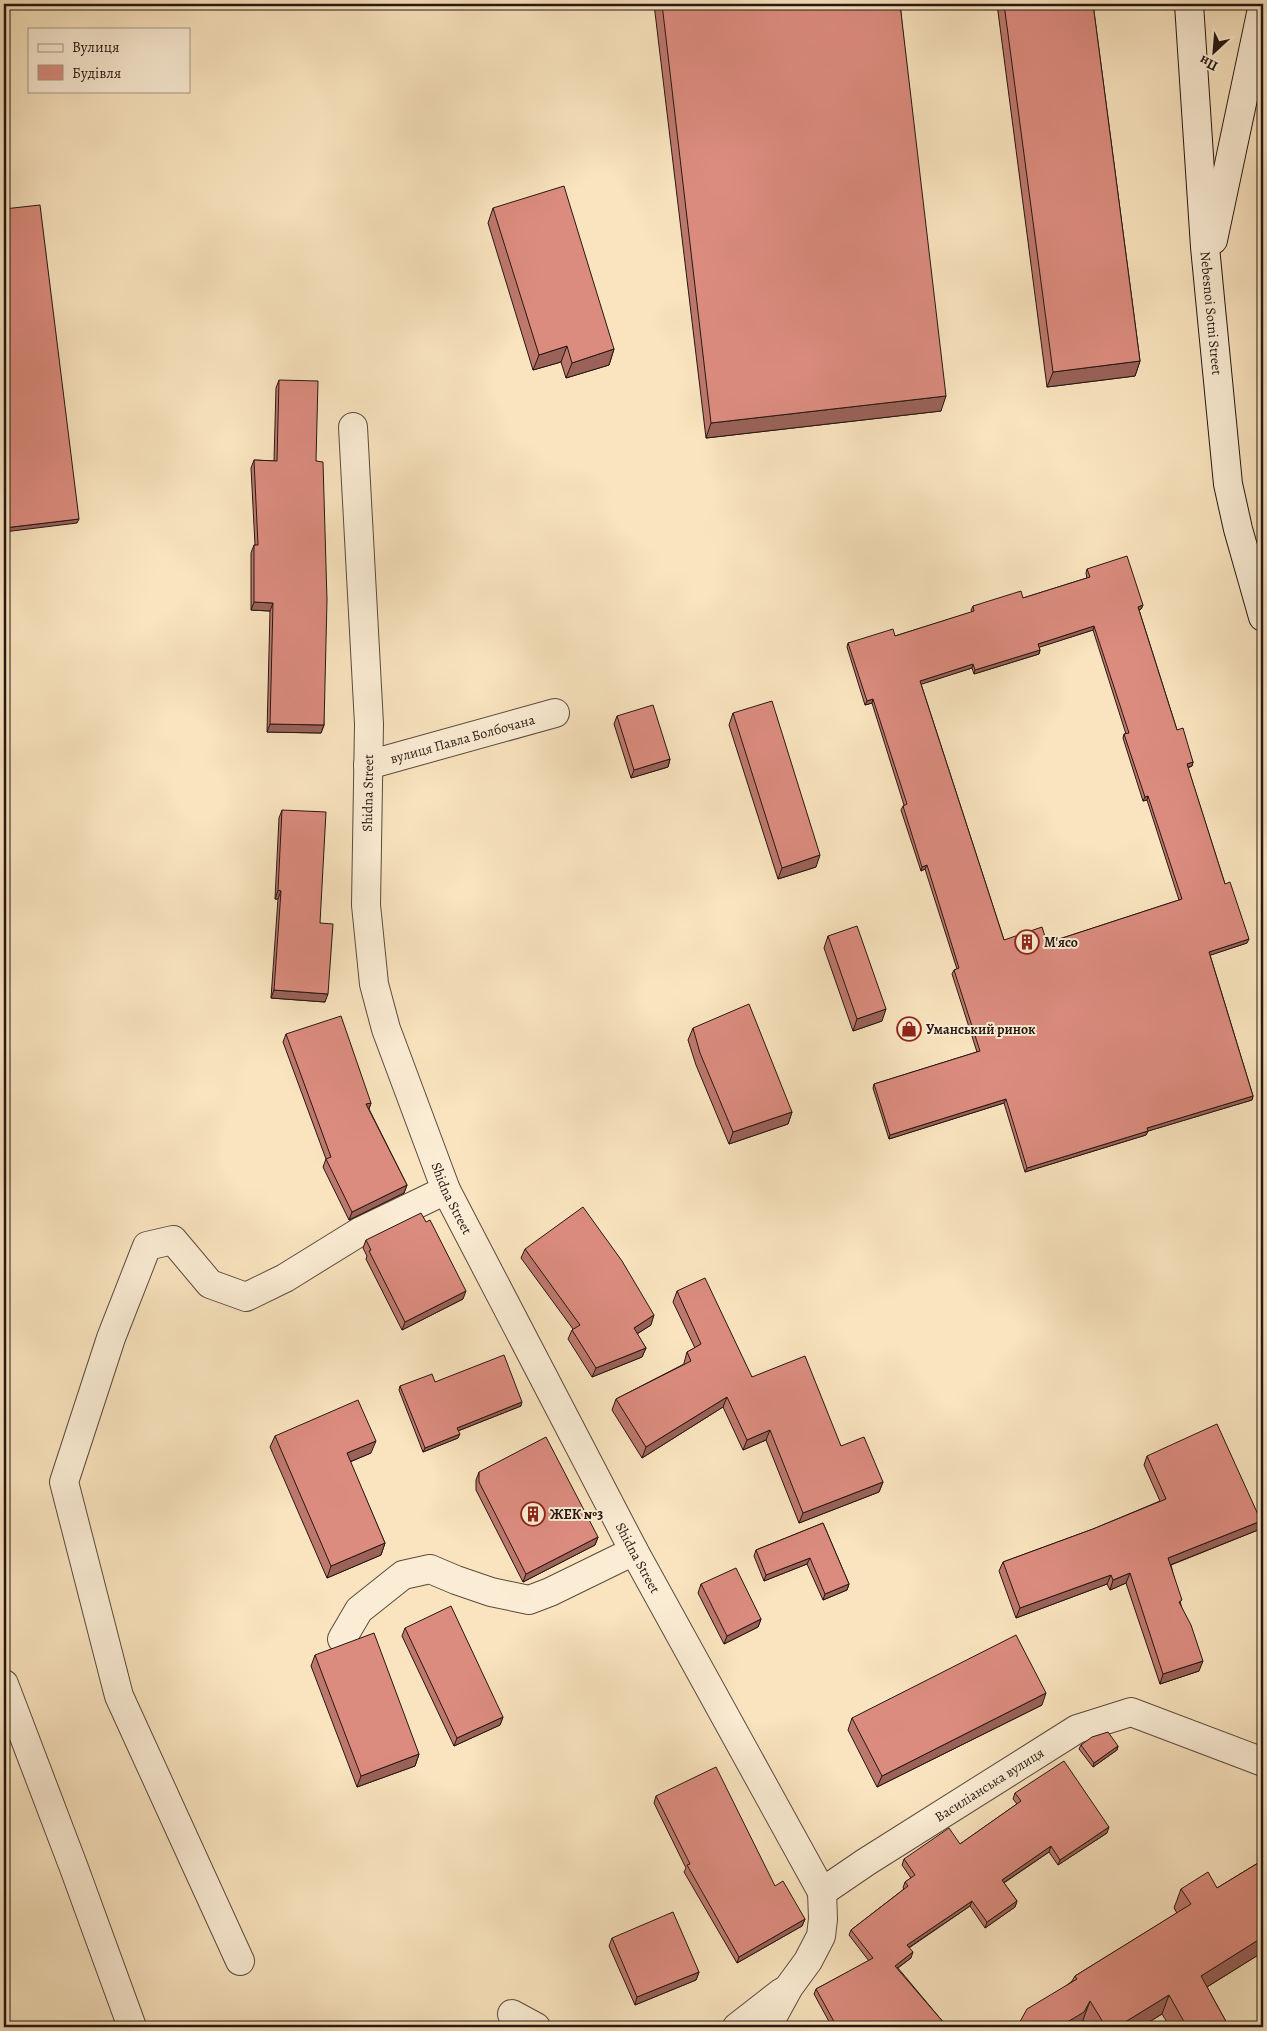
<svg xmlns="http://www.w3.org/2000/svg" width="1267" height="2031" viewBox="0 0 1267 2031" font-family="Alegreya,serif">
<style>
.lines{fill:none;stroke-linecap:round;stroke-linejoin:round}
.street-casing{stroke:#5b4a3c;stroke-width:30}
.secondary-casing{stroke:#261711;stroke-width:30}
.street{stroke:#fbedd5;stroke-width:28}
.secondary{stroke:#fbedd5;stroke-width:28}
.wall{fill:#bd786d;stroke:#261711;fill-rule:evenodd}
.shaded-wall{fill:#9a6259;stroke:#261711}
.building{fill:#dc8c7f;stroke:#261711;fill-rule:evenodd}
.labels{text-anchor:middle;dominant-baseline:central;stroke-width:4;stroke-linejoin:round;paint-order:stroke}
.street-label{font-size:14px;fill:#261711;stroke:#fbedd5}
.poi-label{font-size:14px;font-weight:bold;fill:#261711;stroke:#fbedd5;text-anchor:start}
</style>
<rect width="100%" height="100%" fill="#f9e4bf"/>
<filter id="stains"><feTurbulence type="fractalNoise" baseFrequency=".004" numOctaves="4"/><feColorMatrix values="0 0 0 0 .2 0 0 0 0 .09 0 0 0 0 .02 0 0 0 .5 -.17"/></filter>
<radialGradient id="worn" r=".72"><stop offset=".6" stop-color="#630" stop-opacity="0"/><stop offset="1" stop-color="#630" stop-opacity=".3"/></radialGradient>
<g class="lines">
<g class="street-casing">
<g id="street">
<path id="s1" d="M 353,427 L 369,724 L 366,905 L 374,984 L 386,1029 L 446,1190 L 634,1551 L 822,1892"/>
<path id="s2" d="M 368,765 L 555,713"/>
<path d="M 342,1639 L 359,1610 L 403,1575 L 430,1569 L 456,1580 L 491,1592 L 529,1600 L 550,1592 L 634,1551"/>
<path d="M 4,1684 L 74,1868 L 132,2027"/>
<path d="M 240,1961 L 119,1696 L 64,1482 L 111,1338 L 147,1246 L 173,1240 L 210,1284 L 246,1297 L 285,1278 L 361,1231 L 446,1190"/>
<path d="M 512,2014 L 536,2027"/>
<path d="M 737,2027 L 782,1992"/>
<path id="s3" d="M 767,2027 L 789,1987 L 808,1961 L 821,1936 L 823,1919 L 822,1892 L 866,1862 L 1077,1729 L 1131,1712 L 1263,1762"/>
</g>
</g>
<g class="secondary-casing">
<g id="secondary">
<path id="s4" d="M 1189,4 L 1205,247 L 1228,484 L 1238,529 L 1263,617"/>
<path d="M 1213,240 L 1263,4"/>
</g>
</g>
<use href="#street" class="street"/>
<use href="#secondary" class="secondary"/>
</g>
<path class="wall" d="M 654,4 L 900,4 L 941,411 L 706,438 Z
M 997,4 L 1093,4 L 1140,361 L 1135,376 L 1047,387 Z
M 493,208 L 614,349 L 609,365 L 566,378 L 561,362 L 533,370 L 488,223 Z
M 279,380 L 316,461 L 324,725 L 321,733 L 267,732 L 270,611 L 251,610 L 251,553 L 254,545 L 255,545 L 251,468 L 254,460 L 274,461 L 276,388 Z
M 1087,569 L 1143,605 L 1141,609 L 1139,610 L 1177,730 L 1193,762 L 1192,766 L 1188,768 L 1225,884 L 1247,943 L 1210,955 L 1253,1096 L 1252,1100 L 1148,1131 L 1146,1135 L 1025,1172 L 1004,1103 L 889,1139 L 873,1088 L 874,1084 L 977,1052 L 952,974 L 954,970 L 957,969 L 925,869 L 921,871 L 901,810 L 903,806 L 904,805 L 872,703 L 865,705 L 847,647 L 848,643 L 895,636 L 972,612 L 971,610 L 973,606 L 1023,598 L 1087,578 L 1086,573 ZM 1093,630 L 1126,734 L 1124,734 L 1123,738 L 1143,801 L 1147,800 L 1179,900 L 1047,943 L 1004,940 L 921,684 L 972,668 L 974,674 L 1039,654 L 1040,650 L 1039,647 Z
M 733,713 L 816,867 L 778,879 L 729,725 Z
M 617,716 L 670,759 L 668,767 L 631,778 L 614,724 Z
M 282,810 L 320,923 L 325,1002 L 271,998 L 278,899 L 275,899 L 279,818 Z
M 828,936 L 882,1021 L 853,1031 L 824,948 Z
M 693,1028 L 792,1112 L 788,1124 L 729,1144 L 696,1065 L 688,1040 Z
M 286,1034 L 371,1103 L 369,1109 L 407,1185 L 404,1193 L 349,1220 L 323,1167 L 326,1159 L 283,1042 Z
M 366,1240 L 463,1299 L 402,1330 L 366,1259 L 367,1256 L 363,1248 Z
M 525,1249 L 651,1325 L 637,1334 L 646,1348 L 642,1357 L 592,1377 L 568,1339 L 572,1330 L 573,1329 L 521,1258 Z
M 677,1291 L 752,1377 L 841,1446 L 883,1482 L 879,1492 L 799,1523 L 766,1440 L 743,1450 L 723,1407 L 642,1458 L 612,1410 L 616,1399 L 684,1364 L 684,1363 L 687,1352 L 695,1348 L 673,1302 Z
M 435,1382 L 521,1406 L 458,1431 L 458,1438 L 423,1452 L 399,1390 L 400,1386 Z
M 275,1436 L 371,1453 L 350,1462 L 385,1543 L 381,1555 L 327,1578 L 270,1447 Z
M 1147,1456 L 1258,1530 L 1171,1565 L 1181,1605 L 1199,1671 L 1160,1684 L 1126,1583 L 1110,1590 L 1107,1584 L 1016,1618 L 999,1571 L 1003,1562 L 1093,1529 L 1160,1501 L 1144,1465 Z
M 479,1472 L 598,1537 L 595,1545 L 523,1582 L 476,1490 L 476,1480 Z
M 823,1523 L 849,1584 L 847,1590 L 823,1600 L 807,1564 L 764,1581 L 754,1556 L 756,1550 Z
M 701,1584 L 761,1619 L 758,1627 L 724,1644 L 698,1593 Z
M 405,1628 L 503,1717 L 500,1725 L 454,1746 L 402,1636 Z
M 315,1655 L 419,1754 L 415,1766 L 357,1787 L 311,1666 Z
M 1042,1705 L 877,1787 L 848,1730 L 852,1718 Z
M 1081,1745 L 1118,1746 L 1117,1750 L 1093,1767 L 1079,1749 Z
M 1015,1793 L 1107,1833 L 1058,1865 L 1049,1852 L 1004,1883 L 1017,1901 L 1015,1907 L 985,1928 L 970,1906 L 909,1948 L 911,1958 L 898,1968 L 944,2023 L 942,2027 L 832,2027 L 814,1994 L 816,1989 L 869,1961 L 849,1935 L 851,1930 L 904,1889 L 903,1888 L 905,1882 L 911,1878 L 902,1865 L 904,1859 L 960,1844 L 1017,1804 L 1013,1799 Z
M 656,1796 L 805,1919 L 802,1926 L 737,1963 L 684,1872 L 686,1868 L 654,1803 Z
M 1263,1860 L 1263,1952 L 1207,1987 L 1229,2027 L 1170,2027 L 1162,2014 L 1141,2027 L 1087,2027 L 1083,2020 L 1079,2027 L 1017,2027 L 1072,1981 L 1075,1976 L 1177,1913 L 1174,1908 L 1181,1889 L 1217,1888 Z
M 612,1938 L 699,1972 L 696,1980 L 635,2005 L 609,1946 Z"/>
<path class="shaded-wall" d="M 567,346 L 561,362 L 533,370 L 539,355 Z
M 614,349 L 609,365 L 566,378 L 572,363 Z
M 1140,361 L 1135,376 L 1047,387 L 1053,372 Z
M 946,396 L 941,411 L 706,438 L 711,423 Z
M 79,519 L 77,523 L 4,532 L 4,528 Z
M 254,602 L 273,603 L 270,611 L 251,610 Z
M 1143,605 L 1141,609 L 1136,611 L 1138,607 Z
M 1094,626 L 1093,630 L 1037,648 L 1038,644 Z
M 1040,650 L 1039,654 L 974,674 L 975,670 Z
M 973,664 L 972,668 L 919,685 L 920,681 Z
M 873,699 L 872,703 L 865,705 L 867,701 Z
M 270,724 L 324,725 L 321,733 L 267,732 Z
M 670,759 L 668,767 L 631,778 L 634,770 Z
M 1193,762 L 1192,766 L 1186,768 L 1187,764 Z
M 1148,796 L 1147,800 L 1143,801 L 1145,797 Z
M 820,855 L 816,867 L 778,879 L 782,868 Z
M 927,865 L 925,869 L 921,871 L 922,867 Z
M 278,890 L 281,891 L 278,899 L 275,899 Z
M 1249,939 L 1247,943 L 1208,956 L 1209,952 Z
M 274,990 L 328,994 L 325,1002 L 271,998 Z
M 886,1009 L 882,1021 L 853,1031 L 857,1019 Z
M 1253,1096 L 1252,1100 L 1145,1132 L 1147,1128 Z
M 1006,1099 L 1004,1103 L 889,1139 L 890,1135 Z
M 371,1103 L 368,1111 L 366,1104 Z
M 792,1112 L 788,1124 L 729,1144 L 733,1132 Z
M 1148,1131 L 1146,1135 L 1025,1172 L 1027,1168 Z
M 407,1185 L 404,1193 L 349,1220 L 352,1212 Z
M 466,1291 L 463,1299 L 402,1330 L 405,1322 Z
M 654,1315 L 651,1325 L 630,1338 L 634,1328 Z
M 646,1348 L 642,1357 L 592,1377 L 596,1368 Z
M 727,1397 L 723,1407 L 642,1458 L 646,1447 Z
M 522,1402 L 521,1406 L 455,1432 L 457,1428 Z
M 770,1430 L 766,1440 L 743,1450 L 747,1440 Z
M 460,1434 L 458,1438 L 423,1452 L 425,1448 Z
M 376,1441 L 371,1453 L 342,1465 L 347,1453 Z
M 883,1482 L 879,1492 L 799,1523 L 803,1513 Z
M 1261,1521 L 1258,1530 L 1165,1567 L 1168,1558 Z
M 598,1537 L 595,1545 L 523,1582 L 526,1574 Z
M 385,1543 L 381,1555 L 327,1578 L 331,1566 Z
M 810,1558 L 807,1564 L 764,1581 L 766,1575 Z
M 1130,1573 L 1126,1583 L 1110,1590 L 1113,1580 Z
M 1111,1575 L 1107,1584 L 1016,1618 L 1020,1608 Z
M 849,1584 L 847,1590 L 823,1600 L 825,1594 Z
M 761,1619 L 758,1627 L 724,1644 L 727,1636 Z
M 1203,1661 L 1199,1671 L 1160,1684 L 1163,1674 Z
M 1046,1693 L 1042,1705 L 877,1787 L 882,1776 Z
M 503,1717 L 500,1725 L 454,1746 L 457,1738 Z
M 1118,1746 L 1117,1750 L 1093,1767 L 1094,1763 Z
M 419,1754 L 415,1766 L 357,1787 L 361,1776 Z
M 1109,1827 L 1107,1833 L 1058,1865 L 1060,1860 Z
M 1051,1846 L 1049,1852 L 1000,1885 L 1002,1880 Z
M 972,1901 L 970,1906 L 905,1950 L 907,1945 Z
M 1017,1901 L 1015,1907 L 985,1928 L 987,1922 Z
M 805,1919 L 802,1926 L 737,1963 L 739,1957 Z
M 1263,1937 L 1263,1952 L 1194,1995 L 1201,1976 Z
M 913,1952 L 911,1958 L 893,1971 L 895,1966 Z
M 699,1972 L 696,1980 L 635,2005 L 637,1997 Z
M 1169,1995 L 1162,2014 L 1141,2027 L 1117,2027 Z
M 1090,2001 L 1083,2020 L 1079,2027 L 1059,2027 Z
M 865,2022 L 863,2027 L 855,2027 Z"/>
<path class="building" d="M 662,4 L 900,4 L 946,396 L 711,423 Z
M 1004,4 L 1093,4 L 1140,361 L 1053,372 Z
M 564,186 L 614,349 L 572,363 L 567,346 L 539,355 L 493,208 Z
M 40,205 L 79,519 L 4,528 L 4,209 Z
M 279,380 L 318,381 L 316,461 L 323,462 L 327,600 L 324,725 L 270,724 L 273,603 L 254,602 L 254,545 L 258,545 L 254,460 L 277,461 Z
M 1127,556 L 1143,605 L 1138,607 L 1177,730 L 1183,728 L 1193,762 L 1187,764 L 1225,884 L 1230,882 L 1249,939 L 1209,952 L 1253,1096 L 1147,1128 L 1148,1131 L 1027,1168 L 1006,1099 L 890,1135 L 874,1084 L 980,1051 L 954,970 L 959,968 L 927,865 L 922,867 L 903,806 L 907,804 L 873,699 L 867,701 L 848,643 L 893,629 L 895,636 L 974,611 L 973,606 L 1021,591 L 1023,598 L 1090,577 L 1087,569 ZM 1094,626 L 1129,733 L 1124,734 L 1145,797 L 1148,796 L 1182,899 L 1047,943 L 1042,927 L 1004,940 L 920,681 L 973,664 L 975,670 L 1040,650 L 1038,644 Z
M 772,701 L 820,855 L 782,868 L 733,713 Z
M 653,705 L 670,759 L 634,770 L 617,716 Z
M 282,810 L 326,812 L 320,923 L 333,924 L 328,994 L 274,990 L 281,891 L 278,890 Z
M 857,926 L 886,1009 L 857,1019 L 828,936 Z
M 749,1004 L 792,1112 L 733,1132 L 700,1053 L 693,1028 Z
M 341,1016 L 371,1103 L 366,1104 L 407,1185 L 352,1212 L 326,1159 L 331,1157 L 286,1034 Z
M 583,1207 L 622,1261 L 654,1315 L 634,1328 L 646,1348 L 596,1368 L 572,1330 L 580,1325 L 525,1249 Z
M 421,1213 L 426,1222 L 430,1220 L 466,1291 L 405,1322 L 369,1251 L 371,1250 L 366,1240 Z
M 705,1278 L 752,1377 L 805,1356 L 841,1446 L 864,1437 L 883,1482 L 803,1513 L 770,1430 L 747,1440 L 727,1397 L 646,1447 L 616,1399 L 691,1361 L 687,1352 L 701,1344 L 677,1291 Z
M 504,1355 L 522,1402 L 457,1428 L 460,1434 L 425,1448 L 400,1386 L 432,1374 L 435,1382 Z
M 358,1400 L 376,1441 L 347,1453 L 385,1543 L 331,1566 L 275,1436 Z
M 1217,1424 L 1261,1521 L 1168,1558 L 1182,1600 L 1179,1602 L 1191,1625 L 1203,1661 L 1163,1674 L 1130,1573 L 1113,1580 L 1111,1575 L 1020,1608 L 1003,1562 L 1093,1529 L 1166,1499 L 1147,1456 Z
M 546,1437 L 598,1537 L 526,1574 L 479,1482 L 479,1472 Z
M 823,1523 L 849,1584 L 825,1594 L 810,1558 L 766,1575 L 756,1550 Z
M 736,1568 L 761,1619 L 727,1636 L 701,1584 Z
M 451,1606 L 503,1717 L 457,1738 L 405,1628 Z
M 374,1633 L 419,1754 L 361,1776 L 315,1655 Z
M 1016,1635 L 1046,1693 L 882,1776 L 852,1718 Z
M 1108,1732 L 1118,1746 L 1094,1763 L 1081,1745 L 1092,1737 Z
M 1064,1761 L 1109,1827 L 1060,1860 L 1051,1846 L 1002,1880 L 1017,1901 L 987,1922 L 972,1901 L 907,1945 L 913,1952 L 895,1966 L 944,2023 L 939,2027 L 869,2027 L 865,2022 L 855,2027 L 837,2027 L 816,1989 L 873,1958 L 851,1930 L 908,1886 L 905,1882 L 915,1875 L 904,1859 L 949,1828 L 960,1844 L 1021,1801 L 1015,1793 Z
M 716,1767 L 775,1886 L 783,1881 L 805,1919 L 739,1957 L 687,1865 L 690,1864 L 656,1796 Z
M 1263,1860 L 1263,1937 L 1201,1976 L 1229,2027 L 1187,2027 L 1169,1995 L 1117,2027 L 1106,2027 L 1090,2001 L 1084,2012 L 1059,2027 L 1017,2027 L 1027,2009 L 1077,1979 L 1075,1976 L 1191,1904 L 1181,1889 L 1208,1872 L 1217,1888 Z
M 673,1912 L 699,1972 L 637,1997 L 612,1938 Z"/>
<defs>
<g id="building-ring" transform="scale(1.25)"><circle r="9.5" fill="#fbedd5" stroke="#8f2418" stroke-width="1.5"/><path d="M-4-6H4V6H1V3H-1V6H-4ZM-2.5-4.3h1.7v1.8h-1.7ZM.8-4.3h1.7v1.8H.8ZM-2.5-1h1.7V.8h-1.7ZM.8-1h1.7V.8H.8Z" fill="#8f2418"/></g>
<g id="shop-ring" transform="scale(1.25)"><circle r="9.5" fill="#fbedd5" stroke="#8f2418" stroke-width="1.5"/><path d="M-5-2.5h2.3a2.7 3.5 0 0 1 5.4 0H5L5.5 6h-11ZM-1.5-2.5h3a1.5 2.3 0 0 0-3 0Z" fill="#8f2418"/></g>
</defs>
<g fill-rule="evenodd">
<use href="#building-ring" x="1027" y="942"/>
<use href="#shop-ring" x="909" y="1029"/>
<use href="#building-ring" x="533" y="1514"/>
</g>
<g class="labels">
<g class="street-label">
<text stroke="none"><textPath href="#s4" startOffset="310">Nebesnoi Sotni Street</textPath></text>
<text stroke="none"><textPath href="#s2" startOffset="98">вулиця Павла Болбочана</textPath></text>
<text transform="translate(368 793) rotate(-89)">Shidna Street</text>
<text stroke="none"><textPath href="#s1" startOffset="786">Shidna Street</textPath></text>
<text stroke="none"><textPath href="#s1" startOffset="1191">Shidna Street</textPath></text>
<text stroke="none"><textPath href="#s3" startOffset="349">Василіанська вулиця</textPath></text>
</g>
<g class="poi-label">
<text x="1044" y="942">М'ясо</text>
<text x="926" y="1029">Уманський ринок</text>
<text x="550" y="1514">ЖЕК №3</text>
</g>
</g>
<rect width="1267" height="2031" fill="none" stroke="#f9e4bf" stroke-width="20"/>
<rect x="5" y="5" width="1257" height="2021" fill="none" stroke="#261711" stroke-width="2.5"/>
<rect x="10" y="10" width="1247" height="2011" fill="none" stroke="#261711"/>
<rect x="28" y="28" width="162" height="65" fill="#fbedd5" stroke="#a69787"/>
<rect x="38" y="44" width="25" height="8" fill="#fbedd5" stroke="#a69787"/>
<text x="72" y="52" font-size="15" fill="#261711">Вулиця</text>
<rect x="38" y="65" width="25" height="15" fill="#dc8c7f" stroke="#a69787"/>
<text x="72" y="78" font-size="15" fill="#261711">Будівля</text>
<g transform="translate(1214 52) rotate(206)" stroke="#fbedd5" stroke-width="4" paint-order="stroke">
<path d="M0-4L9 19L0 12L-9 19Z" fill="#261711"/>
<text y="-8" font-size="14" font-weight="bold" text-anchor="middle" fill="#261711">Пн</text>
</g>
<rect width="100%" height="100%" filter="url(#stains)"/>
<rect width="100%" height="100%" fill="url(#worn)"/>
</svg>
